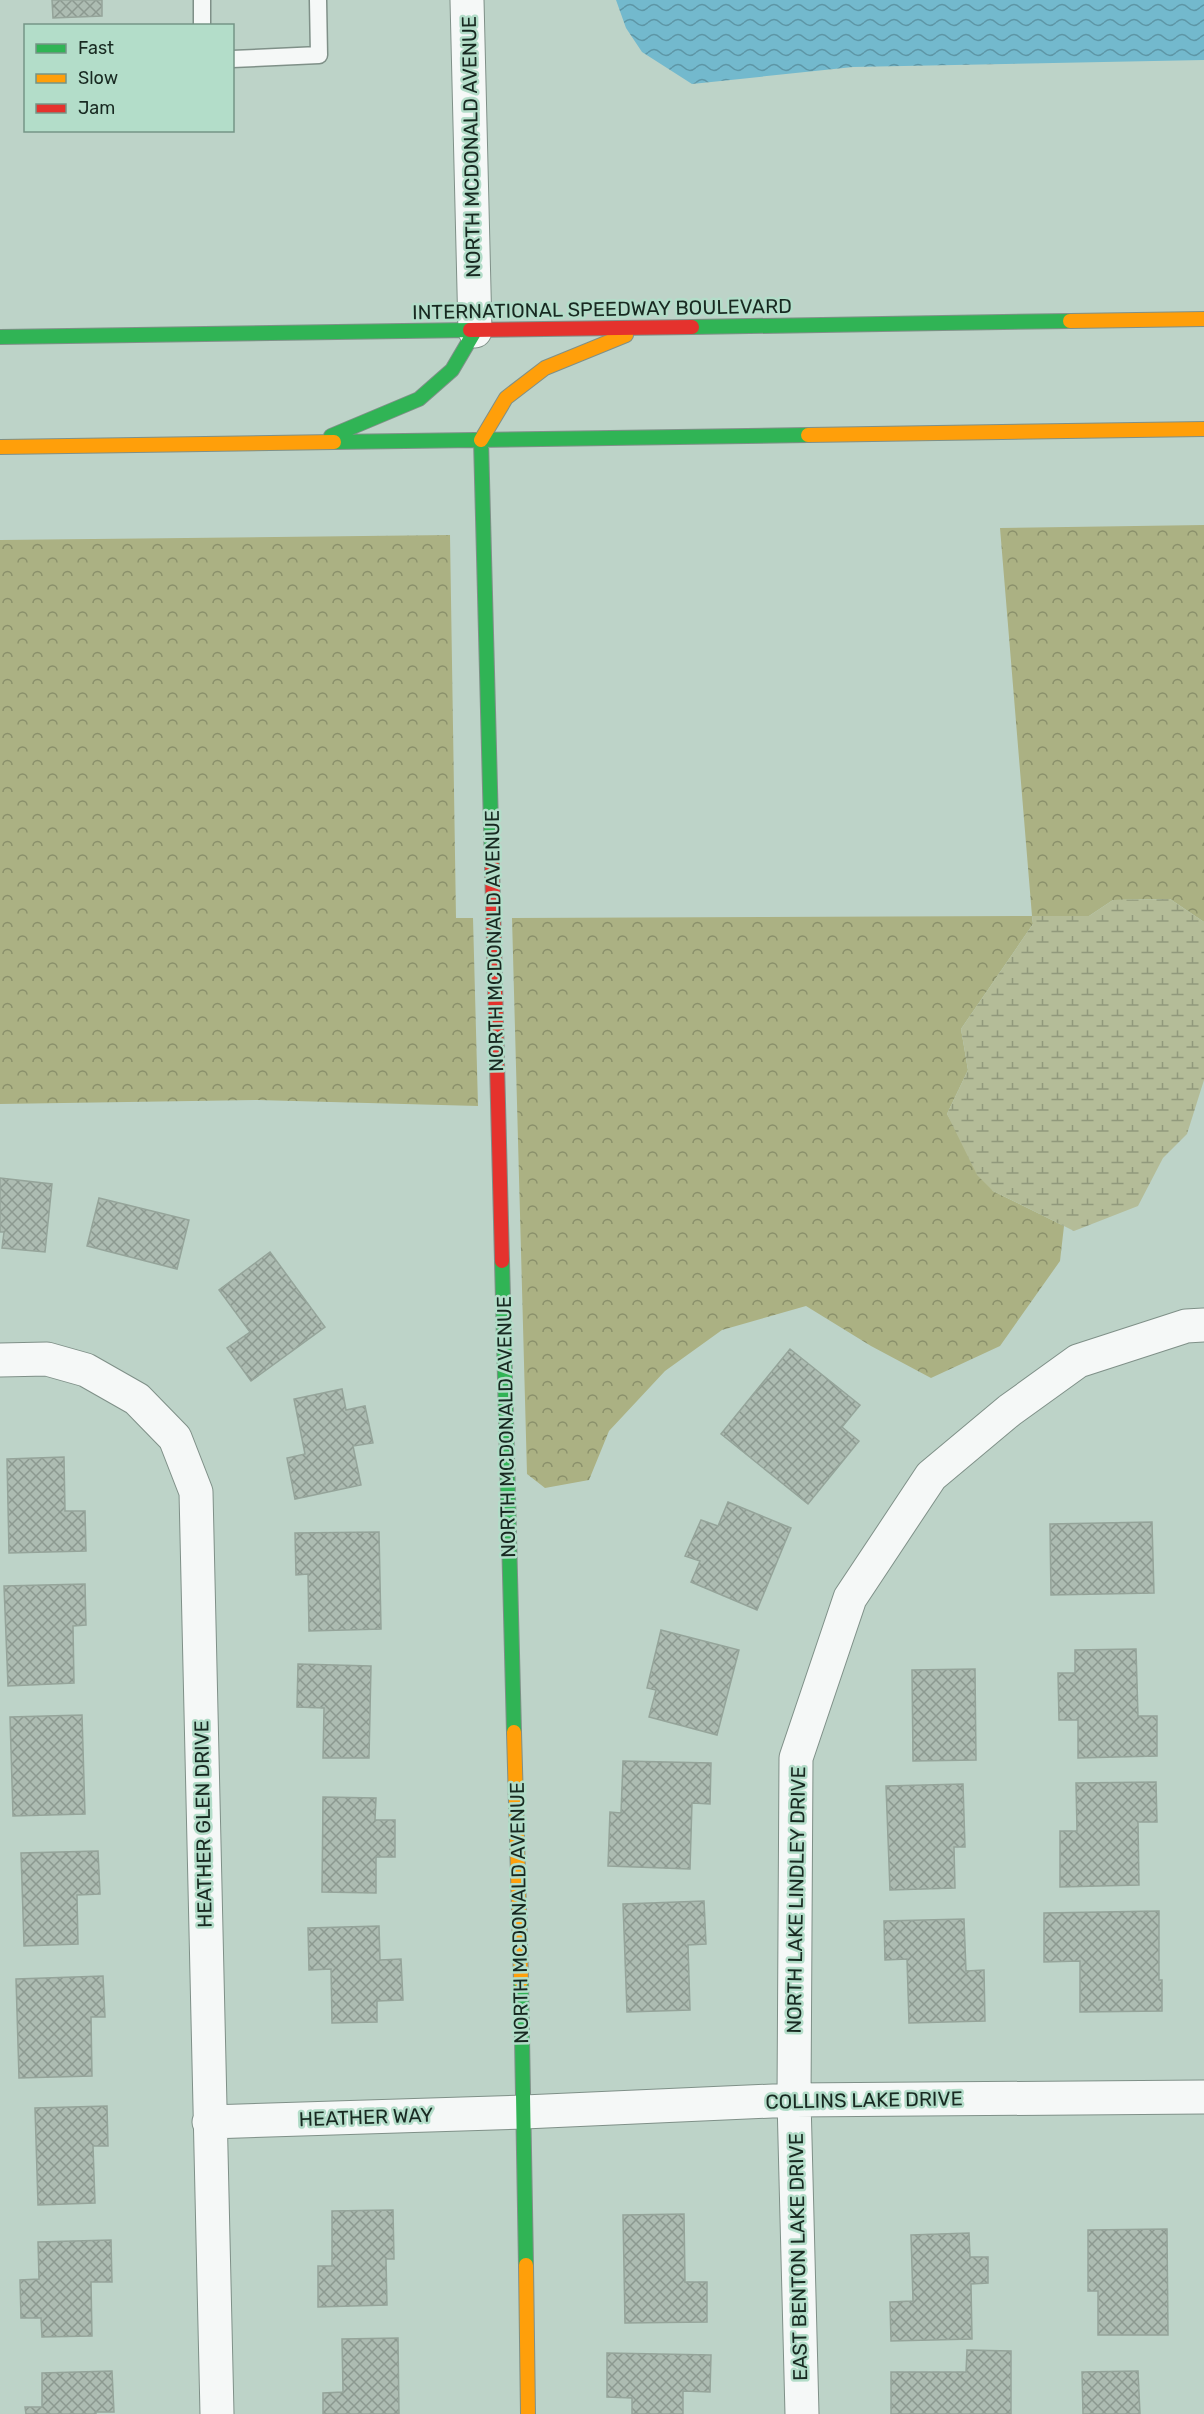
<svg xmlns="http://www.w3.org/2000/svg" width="1204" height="2414" viewBox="0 0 1204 2414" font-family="Rubik,sans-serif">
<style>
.forest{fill:url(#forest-crowns)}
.wetland{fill:url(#wetland-marsh)}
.water{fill:url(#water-waves)}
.building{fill:url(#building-cross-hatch);stroke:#95a49a;stroke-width:1.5}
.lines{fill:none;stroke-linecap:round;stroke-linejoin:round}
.lane-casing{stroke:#7f9088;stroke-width:19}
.street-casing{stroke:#7f9088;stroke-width:35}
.fast-casing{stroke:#7f9088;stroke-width:16}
.slow-casing{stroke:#7f9088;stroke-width:16}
.jam-casing{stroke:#7f9088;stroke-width:16}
.lane{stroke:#f5f8f7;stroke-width:16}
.street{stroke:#f5f8f7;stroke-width:33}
.fast{stroke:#30b455;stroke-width:14}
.slow{stroke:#ff9f0a;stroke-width:14}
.jam{stroke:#e5322d;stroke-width:14}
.labels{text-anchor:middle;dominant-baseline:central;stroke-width:5;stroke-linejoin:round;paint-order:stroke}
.street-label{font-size:20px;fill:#182921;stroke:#b3ddc9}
</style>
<defs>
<pattern id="forest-crowns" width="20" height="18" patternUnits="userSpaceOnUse" patternTransform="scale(1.5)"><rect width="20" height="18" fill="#abb183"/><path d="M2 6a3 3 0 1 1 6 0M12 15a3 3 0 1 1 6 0" fill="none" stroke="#8a906b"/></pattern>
<pattern id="wetland-marsh" width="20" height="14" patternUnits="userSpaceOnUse" patternTransform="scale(1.5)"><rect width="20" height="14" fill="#b4bc98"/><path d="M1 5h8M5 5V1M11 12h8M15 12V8" fill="none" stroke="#91997c"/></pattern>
<pattern id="water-waves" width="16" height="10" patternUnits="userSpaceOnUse" patternTransform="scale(1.5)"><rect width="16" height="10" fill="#73b9cd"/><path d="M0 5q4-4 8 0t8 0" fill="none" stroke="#5d96a6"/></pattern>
<pattern id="building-cross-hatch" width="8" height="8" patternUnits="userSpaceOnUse" patternTransform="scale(1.5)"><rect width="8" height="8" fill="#adbcb2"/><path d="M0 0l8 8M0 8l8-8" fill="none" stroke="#8c9990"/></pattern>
</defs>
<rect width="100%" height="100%" fill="#bdd3c8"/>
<path class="forest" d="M 1204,525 L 1204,922 L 1170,899 L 1113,900 L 1089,916 L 1032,916 L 1033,924 L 961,1029 L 968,1070 L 947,1114 L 993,1191 L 1064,1226 L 1060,1261 L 1000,1346 L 931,1378 L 871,1346 L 806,1306 L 722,1330 L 665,1371 L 609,1431 L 589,1480 L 545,1488 L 527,1474 L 512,918 L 1032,916 L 1000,528 Z
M 450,535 L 456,918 L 473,918 L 478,1106 L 257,1100 L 0,1104 L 0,540 Z"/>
<path class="wetland" d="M 1170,899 L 1204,922 L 1204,1080 L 1187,1134 L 1163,1158 L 1138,1206 L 1074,1231 L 993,1191 L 977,1175 L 947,1114 L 968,1070 L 961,1029 L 1033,924 L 1032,916 L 1089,916 L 1113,900 Z"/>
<path class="water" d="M 616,0 L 1204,0 L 1204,60 L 853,67 L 692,84 L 642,52 L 626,28 Z"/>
<path class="building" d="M 52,0 L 102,0 L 102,16 L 53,18 Z
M 0,1178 L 52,1184 L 45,1252 L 2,1248 L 4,1232 L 0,1232 Z
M 99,1198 L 189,1220 L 177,1269 L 87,1246 Z
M 270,1252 L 325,1327 L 251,1381 L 227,1348 L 250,1332 L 219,1290 Z
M 790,1349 L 860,1405 L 842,1427 L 859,1441 L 808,1504 L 721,1434 Z
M 342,1389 L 346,1410 L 365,1406 L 373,1443 L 353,1446 L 361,1485 L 295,1499 L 287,1458 L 305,1454 L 294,1399 Z
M 64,1457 L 65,1511 L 85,1511 L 86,1551 L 9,1553 L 7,1459 Z
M 728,1502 L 791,1528 L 757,1610 L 691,1582 L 700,1561 L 685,1556 L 701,1520 L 718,1526 Z
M 1152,1522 L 1154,1593 L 1051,1595 L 1050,1524 Z
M 379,1532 L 381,1629 L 309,1631 L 308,1574 L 296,1575 L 295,1533 Z
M 85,1584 L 86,1625 L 73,1626 L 74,1683 L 8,1686 L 4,1586 Z
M 661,1630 L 739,1650 L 717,1735 L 649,1717 L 656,1690 L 647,1688 Z
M 1136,1649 L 1138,1716 L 1157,1716 L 1157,1756 L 1078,1758 L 1078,1720 L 1059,1720 L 1058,1673 L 1075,1673 L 1075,1650 Z
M 298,1664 L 371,1666 L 369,1758 L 323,1758 L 324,1708 L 297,1707 Z
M 975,1669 L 976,1760 L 913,1761 L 912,1670 Z
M 82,1715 L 85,1814 L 13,1816 L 10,1717 Z
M 623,1761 L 711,1763 L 710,1804 L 692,1803 L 690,1869 L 608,1866 L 610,1812 L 621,1813 Z
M 1156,1782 L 1157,1822 L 1138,1822 L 1139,1885 L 1060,1887 L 1060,1831 L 1077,1831 L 1076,1783 Z
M 963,1784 L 965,1847 L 954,1847 L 955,1888 L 890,1890 L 886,1786 Z
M 323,1797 L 376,1798 L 375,1820 L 395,1820 L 395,1857 L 376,1857 L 376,1893 L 322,1892 Z
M 98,1851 L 100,1894 L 77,1895 L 78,1944 L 24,1946 L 21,1853 Z
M 704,1901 L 706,1944 L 688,1945 L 690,2010 L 627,2012 L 623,1904 Z
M 1159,1911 L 1159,1980 L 1162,1980 L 1162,2011 L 1080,2012 L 1080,1961 L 1044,1962 L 1044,1913 Z
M 964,1919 L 966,1971 L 984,1970 L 985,2021 L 909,2023 L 907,1959 L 885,1960 L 884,1921 Z
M 379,1926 L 380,1960 L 401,1959 L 403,2000 L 377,2001 L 377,2022 L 332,2023 L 331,1969 L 309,1970 L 308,1928 Z
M 103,1976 L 105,2017 L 91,2017 L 92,2076 L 19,2078 L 16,1979 Z
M 107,2106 L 108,2146 L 93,2146 L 95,2203 L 38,2205 L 35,2108 Z
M 393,2210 L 394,2259 L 386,2259 L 387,2305 L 318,2307 L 318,2266 L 332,2266 L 332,2211 Z
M 684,2214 L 685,2282 L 707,2282 L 707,2322 L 625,2323 L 623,2215 Z
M 1167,2229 L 1168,2335 L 1098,2335 L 1098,2291 L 1088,2291 L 1088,2230 Z
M 969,2233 L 970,2257 L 988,2257 L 988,2283 L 971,2284 L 972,2339 L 891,2341 L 890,2302 L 913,2301 L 911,2235 Z
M 111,2240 L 112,2282 L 91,2282 L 92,2336 L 42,2337 L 41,2318 L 21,2318 L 20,2280 L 39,2279 L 38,2242 Z
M 398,2338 L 399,2414 L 323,2414 L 323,2393 L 343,2392 L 342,2339 Z
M 967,2350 L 1011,2351 L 1011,2414 L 891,2414 L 891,2372 L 966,2372 Z
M 607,2353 L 711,2355 L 710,2392 L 683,2391 L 683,2414 L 632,2414 L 632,2398 L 607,2397 Z
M 112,2371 L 114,2412 L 96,2412 L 96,2414 L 26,2414 L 25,2407 L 42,2407 L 42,2373 Z
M 1138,2371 L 1140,2414 L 1083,2414 L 1082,2372 Z"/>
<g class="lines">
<g class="lane-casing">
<path id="lane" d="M 202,0 L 202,26
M 232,59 L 319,55 L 318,0"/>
</g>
<g class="street-casing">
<path id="street" d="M 467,0 L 475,331
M 0,1360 L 47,1359 L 86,1370 L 137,1399 L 175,1438 L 196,1492 L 217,2414
M 209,2122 L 524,2112 L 794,2100 L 1204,2097
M 802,2414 L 794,2100 L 796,1758 L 850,1598 L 931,1476 L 1010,1410 L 1078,1361 L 1186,1326 L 1204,1325"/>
</g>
<g class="fast-casing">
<path id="fast" d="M 692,327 L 1070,321
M 0,337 L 470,330
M 331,436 L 419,399 L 452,370 L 475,331
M 481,440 L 492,865
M 334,442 L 808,435
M 502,1261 L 514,1732
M 521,1981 L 526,2265"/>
</g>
<g class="slow-casing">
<path id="slow" d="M 1070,321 L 1204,319
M 808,435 L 1204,429
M 481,440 L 506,398 L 545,368 L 626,335
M 0,447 L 334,442
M 514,1732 L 521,1981
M 526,2265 L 528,2414"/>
</g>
<g class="jam-casing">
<path id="jam" d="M 470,330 L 692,327
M 492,865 L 502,1261"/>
</g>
<use href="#lane" class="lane"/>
<use href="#street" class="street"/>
<use href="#fast" class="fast"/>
<use href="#slow" class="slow"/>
<use href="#jam" class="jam"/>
</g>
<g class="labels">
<g class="street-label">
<text transform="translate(471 147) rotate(-91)">NORTH MCDONALD AVENUE</text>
<text transform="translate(602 309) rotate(-1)">INTERNATIONAL SPEEDWAY BOULEVARD</text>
<text transform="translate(494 941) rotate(-91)">NORTH MCDONALD AVENUE</text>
<text transform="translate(506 1427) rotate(-91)">NORTH MCDONALD AVENUE</text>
<text transform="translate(203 1824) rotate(-91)">HEATHER GLEN DRIVE</text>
<text transform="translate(796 1900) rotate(-89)">NORTH LAKE LINDLEY DRIVE</text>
<text transform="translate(519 1913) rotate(-91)">NORTH MCDONALD AVENUE</text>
<text transform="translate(864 2100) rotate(-1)">COLLINS LAKE DRIVE</text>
<text transform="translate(366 2117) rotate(-2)">HEATHER WAY</text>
<text transform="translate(798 2257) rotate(-91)">EAST BENTON LAKE DRIVE</text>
</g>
</g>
<rect x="24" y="24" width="210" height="108" fill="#b3ddc9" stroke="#759586" stroke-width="1.5"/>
<rect x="36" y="44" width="30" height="9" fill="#30b455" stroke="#759586" stroke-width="1.5"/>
<text x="78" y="54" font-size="18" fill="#182921">Fast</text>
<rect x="36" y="74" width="30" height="9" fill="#ff9f0a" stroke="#759586" stroke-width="1.5"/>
<text x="78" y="84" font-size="18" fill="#182921">Slow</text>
<rect x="36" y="104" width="30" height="9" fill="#e5322d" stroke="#759586" stroke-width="1.5"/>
<text x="78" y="114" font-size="18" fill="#182921">Jam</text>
</svg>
